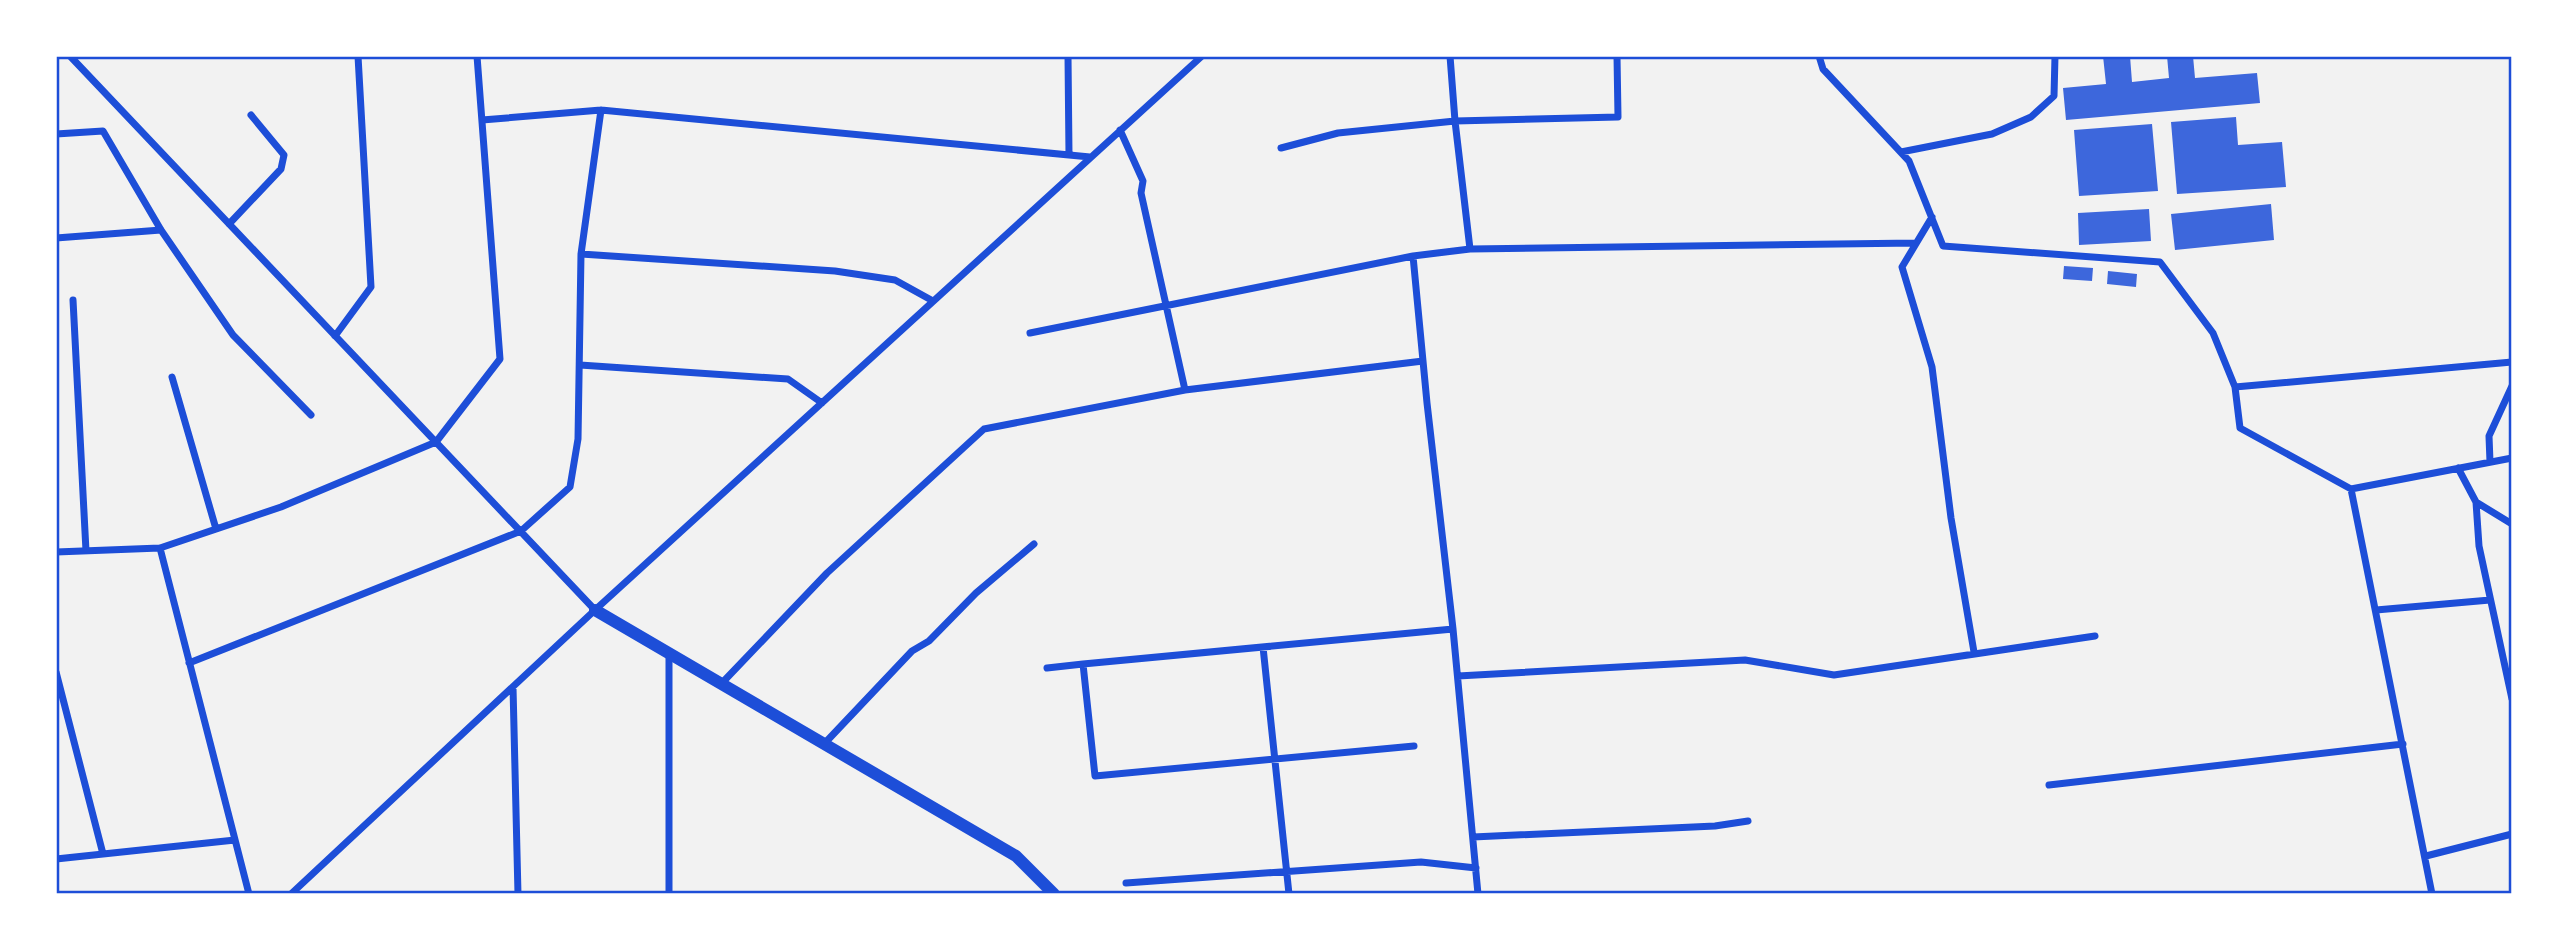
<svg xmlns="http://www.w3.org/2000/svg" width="2568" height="950" viewBox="0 0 2568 950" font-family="Mulish,sans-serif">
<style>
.building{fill:#3d67dc}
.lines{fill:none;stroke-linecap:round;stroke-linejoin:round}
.minor{stroke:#1d4ed8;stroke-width:7}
.tertiary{stroke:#1d4ed8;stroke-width:12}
.neatline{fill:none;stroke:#1d4ed8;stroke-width:2.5}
</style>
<rect width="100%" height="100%" fill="#f2f2f2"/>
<path class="building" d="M 2103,56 L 2130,56 L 2132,82 L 2169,78 L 2167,56 L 2193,56 L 2195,78 L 2257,73 L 2260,103 L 2066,120 L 2063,88 L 2106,84 Z
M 2236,117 L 2238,145 L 2282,142 L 2286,187 L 2177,194 L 2171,122 Z
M 2152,124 L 2158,191 L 2079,196 L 2074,130 Z
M 2271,204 L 2274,240 L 2175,250 L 2171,214 Z
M 2149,209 L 2151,241 L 2079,245 L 2078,213 Z
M 2064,266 L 2093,268 L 2092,281 L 2063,279 Z
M 2108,271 L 2137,274 L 2136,287 L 2107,284 Z"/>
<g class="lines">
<path class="minor" d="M 70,56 L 595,610
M 1068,56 L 1069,155
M 1819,56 L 1823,69 L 1909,161 L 1943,246 L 2160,262 L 2213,333 L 2235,387 L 2240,428 L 2351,489 L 2432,894
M 482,120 L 601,110 L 1090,157
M 1120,130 L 1143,181 L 1141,193 L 1185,390 L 1423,361
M 56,134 L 103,131 L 161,230 L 233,335 L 311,415
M 1281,148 L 1338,133 L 1455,121 L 1450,56
M 1901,152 L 1992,134 L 2031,117 L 2054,96 L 2055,56
M 1932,217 L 1902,267 L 1932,367 L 1951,518 L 1974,652
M 229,224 L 281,169 L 284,155 L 251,115
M 56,238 L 161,230
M 1470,249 L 1916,243
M 581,254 L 835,271 L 895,280 L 933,301
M 1413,256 L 1427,403 L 1453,629 L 1478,894
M 73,300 L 86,551
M 1030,333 L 1413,256 L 1470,249 L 1455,121 L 1618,117 L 1617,56
M 335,336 L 371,287 L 358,56
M 580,365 L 788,379 L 822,403
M 172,377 L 216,529
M 2235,387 L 2512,362
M 2490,462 L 2489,436 L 2512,386
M 2458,468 L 2476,502 L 2512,524
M 2351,489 L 2512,458
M 2476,502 L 2479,546 L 2512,699
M 160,548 L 249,894
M 56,552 L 160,548 L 281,507 L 436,442 L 500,359 L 477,56
M 2376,610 L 2490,600
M 1263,647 L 1289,894
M 669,653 L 669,894
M 189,663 L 521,531 L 570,487 L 578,439 L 581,254 L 601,110
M 1047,668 L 1083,664
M 56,672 L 103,854
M 1458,676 L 1745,660 L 1834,675 L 2095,636
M 721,684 L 827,573 L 984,429 L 1185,390
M 513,687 L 518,894
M 824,744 L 912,651 L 929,641 L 976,593 L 1034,544
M 1414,746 L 1095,776 L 1083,664 L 1453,629
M 2049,785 L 2403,744
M 1473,837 L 1715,826 L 1748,821
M 2426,856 L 2512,834
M 56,859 L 235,840
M 1126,883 L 1421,862 L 1476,868
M 291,894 L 595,610 L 1202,56"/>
<path class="tertiary" d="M 595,610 L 1016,856 L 1054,894"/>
</g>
<rect width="2568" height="950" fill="none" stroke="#ffffff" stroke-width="116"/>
<rect x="58" y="58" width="2452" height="834" class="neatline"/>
</svg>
